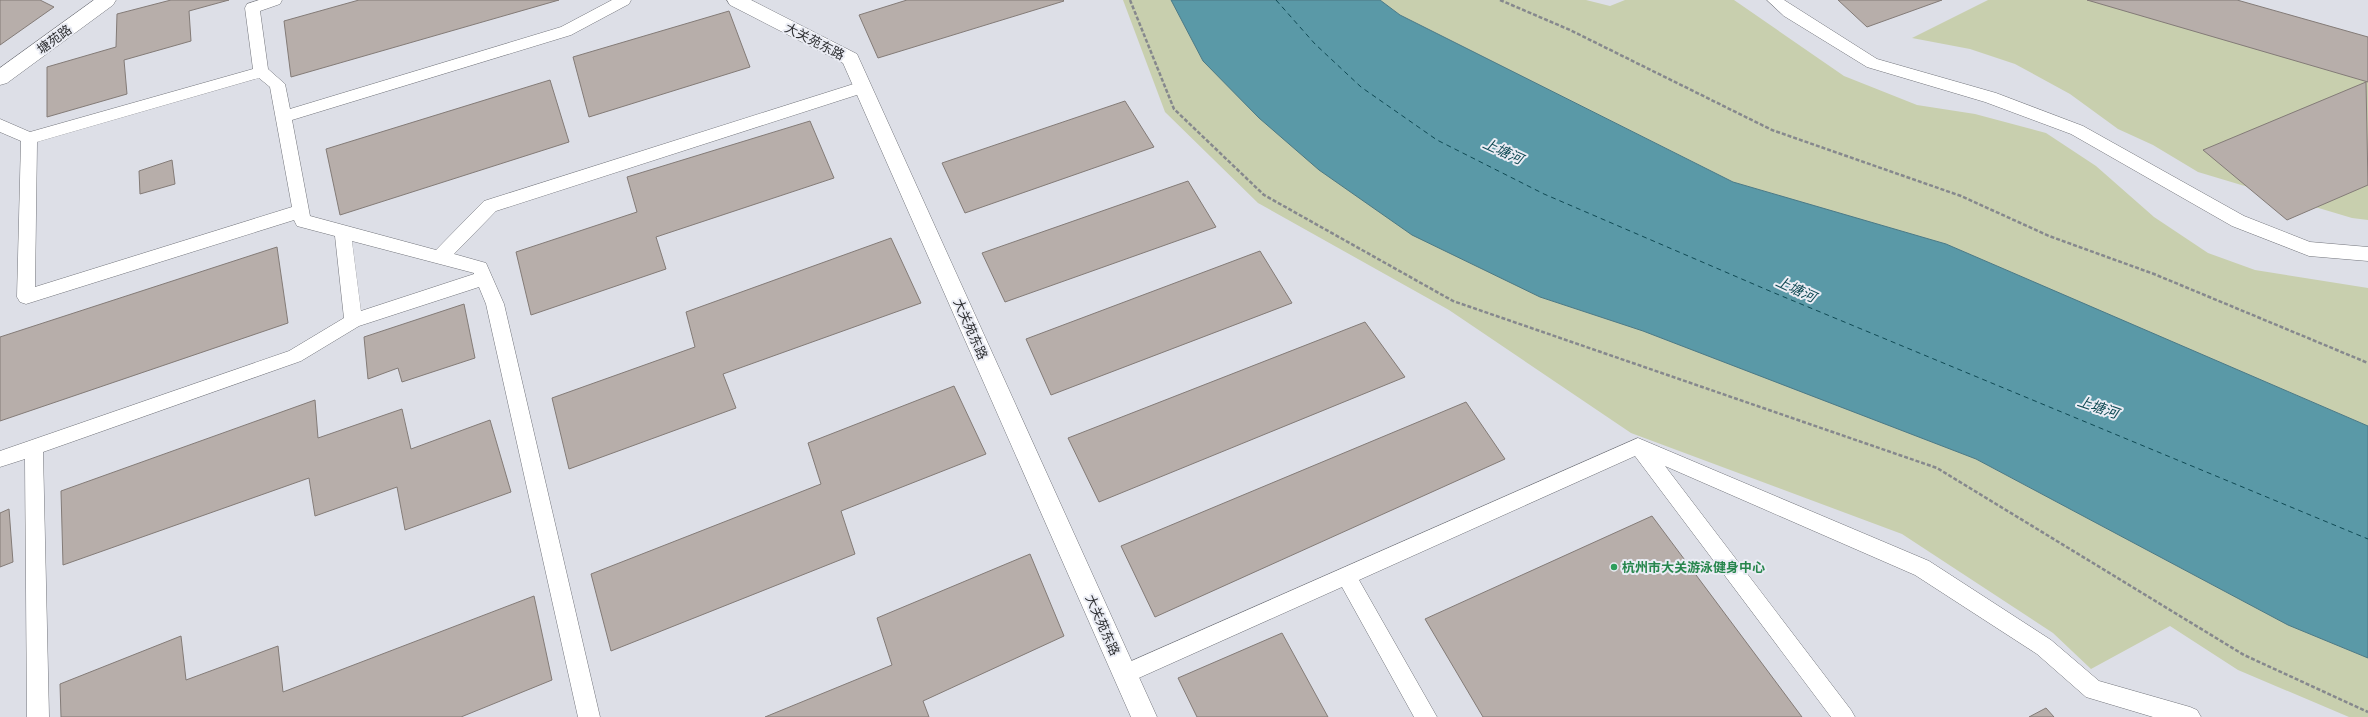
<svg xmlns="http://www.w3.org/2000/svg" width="2368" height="717" viewBox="0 0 2368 717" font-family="Ubuntu,'Noto Sans SC',sans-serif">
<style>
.green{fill:#c8cfae}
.water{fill:#5a99a7;stroke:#4c7984}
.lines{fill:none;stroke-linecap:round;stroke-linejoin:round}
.ferry{stroke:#104a54;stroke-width:1;stroke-dasharray:5 4;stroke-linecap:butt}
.building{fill:#b7aeaa;stroke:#837b77}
.lane-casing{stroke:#73757c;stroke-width:1}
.street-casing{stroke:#73757c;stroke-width:1}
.path{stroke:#86888d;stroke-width:2.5;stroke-dasharray:4 2;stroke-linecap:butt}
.lane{fill:#fff;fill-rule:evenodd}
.street{fill:#fff;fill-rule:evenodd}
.leisure-dot{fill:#2e9e5b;stroke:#eaecf4;stroke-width:1.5}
.labels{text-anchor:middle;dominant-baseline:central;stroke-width:4;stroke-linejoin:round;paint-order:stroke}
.street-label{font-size:13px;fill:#2d2e31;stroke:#eaecf4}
.leisure-label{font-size:13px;font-weight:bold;fill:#27864d;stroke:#eaecf4;text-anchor:start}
.water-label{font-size:14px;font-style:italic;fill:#104a54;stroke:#eaecf4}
</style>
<rect width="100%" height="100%" fill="#dddfe7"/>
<path class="green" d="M 1123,0 L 1171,0 L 1203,61 L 1540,297 L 1643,331 L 1976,459 L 2288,625 L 2368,658 L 2368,717 L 2349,717 L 2238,670 L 2170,626 L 2091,669 L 2053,633 L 1902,534 L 1631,433 L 1449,310 L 1258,203 L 1165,112 Z
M 1380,0 L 1586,0 L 1610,6 L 1625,0 L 1734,0 L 1844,76 L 1917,105 L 1975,114 L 2046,133 L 2096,166 L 2154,217 L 2208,253 L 2255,270 L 2368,288 L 2368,426 L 1946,244 L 1733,182 L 1400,15 Z
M 1988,0 L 2141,0 L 2368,64 L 2368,220 L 2352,218 L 2198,172 L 2153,145 L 2118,129 L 2070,94 L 2015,64 L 1970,49 L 1912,38 Z"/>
<path class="water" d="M 1171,0 L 1380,0 L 1400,15 L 1733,182 L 1946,244 L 2368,426 L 2368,658 L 2288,625 L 1976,459 L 1643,331 L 1540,297 L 1412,235 L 1319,170 L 1259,118 L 1203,61 Z"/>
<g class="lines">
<path class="ferry" d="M 1276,0 L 1315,44 L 1361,87 L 1437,140 L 1544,194 L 1772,292 L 2368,539"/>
</g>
<path class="building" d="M 0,0 L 40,0 L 54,7 L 0,45 Z
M 171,0 L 229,0 L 189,11 L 191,41 L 124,60 L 127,94 L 47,117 L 47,67 L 116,47 L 117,14 Z
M 359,0 L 559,0 L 291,77 L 284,21 Z
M 907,0 L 1063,0 L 1064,1 L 878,58 L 859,15 Z
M 1838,0 L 1942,0 L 1867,27 Z
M 2087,0 L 2237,0 L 2368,37 L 2368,82 Z
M 729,11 L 750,67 L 589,117 L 573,57 Z
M 550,80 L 569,142 L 340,215 L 326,149 Z
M 2366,82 L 2368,185 L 2287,220 L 2203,150 Z
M 1125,101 L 1154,147 L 965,213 L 942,163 Z
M 810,121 L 834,178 L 656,237 L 666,269 L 531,315 L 516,252 L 637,212 L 627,177 Z
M 172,160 L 175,184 L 140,194 L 139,171 Z
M 1188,181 L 1216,227 L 1005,302 L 982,253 Z
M 891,238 L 921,303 L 723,374 L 736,408 L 569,469 L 552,398 L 695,347 L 686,312 Z
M 277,247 L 288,323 L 0,421 L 0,337 Z
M 1260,251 L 1292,303 L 1051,395 L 1026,339 Z
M 464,304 L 475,358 L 402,382 L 398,368 L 368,379 L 364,337 Z
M 1365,322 L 1405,377 L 1099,502 L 1068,438 Z
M 954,386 L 986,454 L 841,511 L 855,554 L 611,651 L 591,574 L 821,484 L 808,443 Z
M 315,400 L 318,438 L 402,409 L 411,449 L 490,420 L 511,492 L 405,530 L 397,487 L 315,516 L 309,478 L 63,565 L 61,491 Z
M 1466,402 L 1505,459 L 1155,617 L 1121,546 Z
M 9,509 L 13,562 L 0,567 L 0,513 Z
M 1652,516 L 1802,717 L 1483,717 L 1425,619 Z
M 1030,554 L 1064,636 L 923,701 L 929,717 L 765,717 L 892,665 L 877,618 Z
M 534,596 L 552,680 L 461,717 L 61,717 L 60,684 L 181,636 L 186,680 L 278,646 L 283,692 Z
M 1282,633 L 1328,717 L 1197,717 L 1178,678 Z
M 2046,708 L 2054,717 L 2029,717 Z"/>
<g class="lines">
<g class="lane-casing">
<path id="lane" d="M 259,0 L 282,0 L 280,4 L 260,11 L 268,69 L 285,84 L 290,109 L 561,27 L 612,0 L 631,0 L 629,4 L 571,35 L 292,120 L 310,216 L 436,250 L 484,201 L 863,81 L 869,83 L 871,87 L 869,91 L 496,211 L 454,254 L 486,263 L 504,304 L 600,717 L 578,717 L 486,304 L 479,287 L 359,326 L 301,361 L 43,452 L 49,717 L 27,717 L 25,459 L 0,467 L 0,451 L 289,351 L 344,318 L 335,236 L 297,226 L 294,220 L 26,304 L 20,302 L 17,297 L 21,141 L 0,132 L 0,119 L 30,132 L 253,69 L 245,8 L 247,4 ZM 259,78 L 270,87 L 292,207 L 35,287 L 37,142 ZM 352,241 L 474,273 L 474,274 L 361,311 Z
M 1767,0 L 1784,0 L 1877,59 L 1996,93 L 2083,126 L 2244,216 L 2310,242 L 2368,247 L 2368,261 L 2309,256 L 2232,226 L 2071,134 L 1985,102 L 1867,67 L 1784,16 Z
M 1638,438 L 1929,561 L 2051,640 L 2099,681 L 2190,707 L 2197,710 L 2201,717 L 2153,717 L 2086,697 L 2037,654 L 1915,575 L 1665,466 L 1851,710 L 1855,717 L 1831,717 L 1635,456 L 1359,580 L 1437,717 L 1414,717 L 1342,587 L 1132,681 L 1125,684 L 1118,681 L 1115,674 L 1118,667 Z"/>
</g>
<g class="street-casing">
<path id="street" d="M 94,0 L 116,0 L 113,5 L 7,83 L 0,85 L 0,68 Z
M 727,0 L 751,0 L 857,54 L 1157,717 L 1131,717 L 843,63 L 730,5 Z"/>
</g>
<path class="path" d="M 1130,0 L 1174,109 L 1264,195 L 1453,301 L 1937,468 L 2244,655 L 2368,712
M 1500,0 L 1570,30 L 1772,130 L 1961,196 L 2049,236 L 2154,274 L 2368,363"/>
<use href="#lane" class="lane"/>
<use href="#street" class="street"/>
</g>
<circle class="leisure-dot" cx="1614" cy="567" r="4"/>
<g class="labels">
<g class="street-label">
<text transform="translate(54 39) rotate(-36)">塘苑路</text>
<text transform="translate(815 41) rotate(27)">大关苑东路</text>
<text transform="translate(971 329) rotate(66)">大关苑东路</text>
<text transform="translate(1103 625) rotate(66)">大关苑东路</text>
</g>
<g class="leisure-label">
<text x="1622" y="567">杭州市大关游泳健身中心</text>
</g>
<g class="water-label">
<text transform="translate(1503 151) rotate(25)">上塘河</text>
<text transform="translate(1796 289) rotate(25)">上塘河</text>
<text transform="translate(2098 407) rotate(19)">上塘河</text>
</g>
</g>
</svg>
